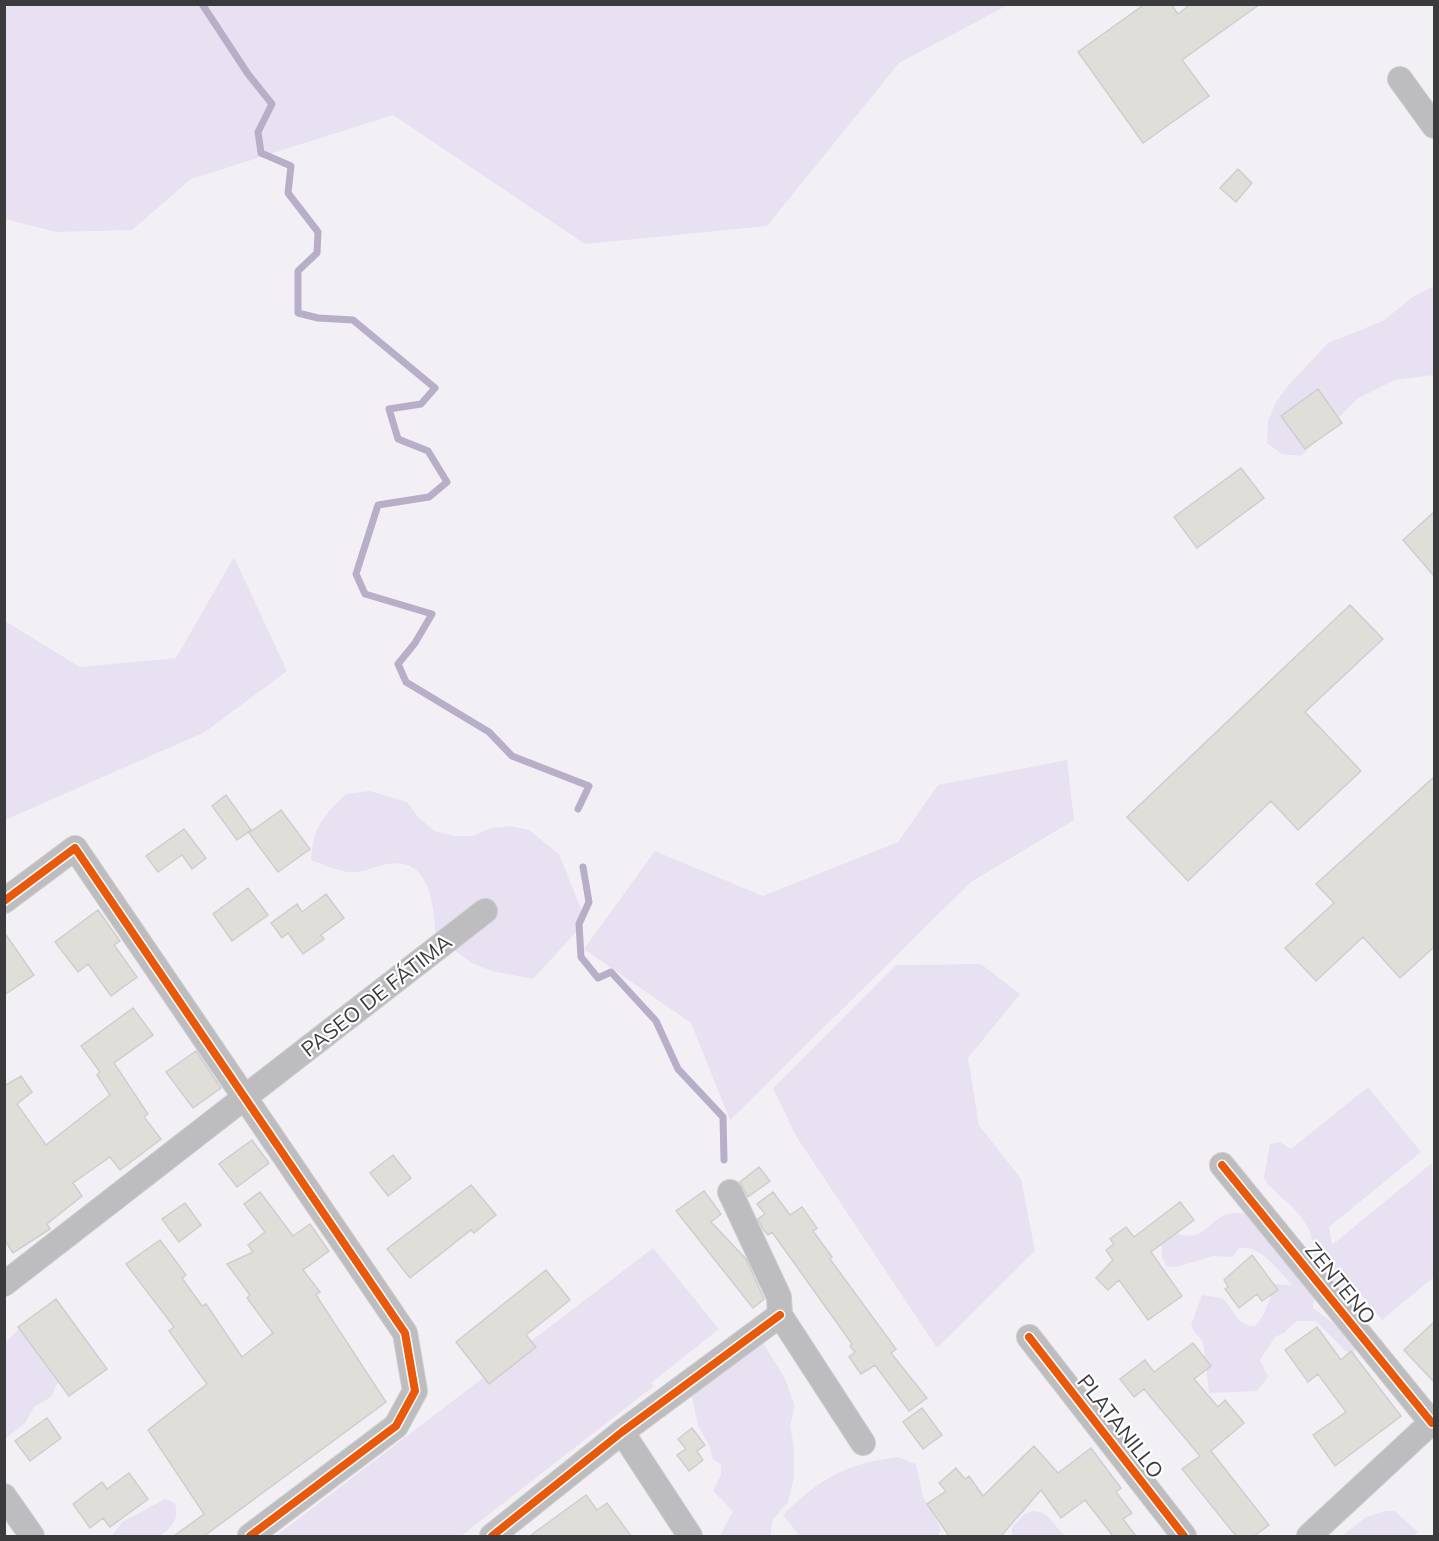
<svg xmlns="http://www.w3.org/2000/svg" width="1439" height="1541" viewBox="0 0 1439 1541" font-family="Mulish,sans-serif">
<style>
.green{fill:#e8e1f1}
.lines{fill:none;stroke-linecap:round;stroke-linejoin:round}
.stream{stroke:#b9aec7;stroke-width:7}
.building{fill:#dfded9;stroke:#cfcece;stroke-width:1.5}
.minor-casing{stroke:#cdcccf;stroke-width:26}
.minor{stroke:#bdbdbf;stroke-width:24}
.cycleway-casing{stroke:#fff;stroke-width:11}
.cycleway{stroke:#e8590c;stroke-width:8}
.labels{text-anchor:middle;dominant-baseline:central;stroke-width:4.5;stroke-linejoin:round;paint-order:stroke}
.street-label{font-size:21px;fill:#3b3a3d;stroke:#fff}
</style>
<rect width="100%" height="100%" fill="#f2f0f5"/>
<path class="green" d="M 4,5 L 5,4 L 1008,5 L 899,63 L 767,226 L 585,244 L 393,115 L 191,179 L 132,230 L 56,232 L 5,219 Z
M 1434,286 L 1434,375 L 1395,380 L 1357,399 L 1301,456 L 1282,454 L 1267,443 L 1268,421 L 1276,402 L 1287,387 L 1328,343 L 1383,321 L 1414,296 Z
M 234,557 L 287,671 L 205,732 L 5,820 L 5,621 L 80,667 L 176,658 Z
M 1067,760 L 1074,820 L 971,882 L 730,1120 L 691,1023 L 584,949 L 655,851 L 763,896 L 898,842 L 938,785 Z
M 370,791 L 407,802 L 418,817 L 434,831 L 454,836 L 472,836 L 491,828 L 510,826 L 529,830 L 559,854 L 582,911 L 578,930 L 533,979 L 492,971 L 472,963 L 436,937 C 433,906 432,857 387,864 C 374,866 365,873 351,872 C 339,872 323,864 311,860 C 313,826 323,817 346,794 Z
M 981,964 L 1020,994 L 968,1058 L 979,1125 L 1021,1179 L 1035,1251 L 937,1348 L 796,1136 L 773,1088 L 896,965 Z
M 1368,1087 L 1421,1152 L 1329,1227 L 1332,1245 L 1432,1163 L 1434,1277 L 1382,1320 L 1350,1282 C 1341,1293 1327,1291 1314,1299 L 1313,1308 L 1351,1336 L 1356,1343 L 1354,1353 L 1345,1351 L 1316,1321 L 1297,1321 L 1284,1333 L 1275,1337 L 1260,1360 L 1268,1377 L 1257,1391 L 1209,1393 L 1203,1341 L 1195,1333 L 1191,1325 L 1202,1295 L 1222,1298 C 1235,1309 1235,1325 1255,1326 C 1266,1316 1269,1297 1276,1284 L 1292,1285 C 1277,1270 1262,1245 1239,1248 L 1233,1257 L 1213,1256 L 1176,1267 L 1166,1266 L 1162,1257 L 1162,1236 L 1171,1230 C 1211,1252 1206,1203 1250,1215 L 1270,1238 L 1297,1276 L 1307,1276 L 1314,1270 C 1318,1225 1299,1213 1268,1185 L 1264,1177 L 1270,1144 L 1280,1142 L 1291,1149 Z
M 653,1248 L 719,1329 L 651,1383 L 654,1386 L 461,1536 L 276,1536 Z
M 35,1316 L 63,1372 L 51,1397 L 34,1407 L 25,1423 L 5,1439 L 5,1343 L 26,1321 Z
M 732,1334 L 760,1338 L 785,1378 L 795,1406 L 790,1426 L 794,1446 L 794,1478 L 788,1502 L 773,1519 L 770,1536 L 720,1536 L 733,1511 L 713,1491 L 721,1474 L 721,1465 L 713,1459 L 709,1445 L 698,1426 L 690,1387 Z
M 898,1457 L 916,1464 L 923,1496 L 941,1529 L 938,1536 L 800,1536 L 783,1515 C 820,1478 847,1463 898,1457 Z
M 165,1499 L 175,1503 C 179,1520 173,1526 160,1536 L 112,1536 L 122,1522 Z
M 1033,1511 C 1051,1512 1053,1526 1065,1536 L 1012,1536 L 1012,1528 L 1024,1514 Z
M 1385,1511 L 1395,1511 L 1418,1532 L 1414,1536 L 1342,1536 L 1366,1517 Z"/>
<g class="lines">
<path class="stream" d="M 202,4 L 248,74 L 272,104 L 258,132 L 261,153 L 291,166 L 288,193 L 318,232 L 317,253 L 298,271 L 298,313 L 318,318 L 353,320 L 435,388 L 421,404 L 389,409 L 398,439 L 428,451 L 447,482 L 429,497 L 378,505 L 356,574 L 365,594 L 432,614 L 415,643 L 398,664 L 406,682 L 489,732 L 512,756 L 589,786 L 578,809
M 583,867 L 589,902 L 579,924 L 581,957 L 598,978 L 611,972 L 656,1021 L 678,1069 L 723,1117 L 724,1160"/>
</g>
<path class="building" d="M 1145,4 L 1171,4 L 1178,14 L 1191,4 L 1260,4 L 1182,60 L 1209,96 L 1143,143 L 1078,52 Z
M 1238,169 L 1252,183 L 1236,202 L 1220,188 Z
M 1318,389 L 1342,423 L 1305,449 L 1281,416 Z
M 1241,468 L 1264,498 L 1197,548 L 1174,517 Z
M 1434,512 L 1434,576 L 1403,540 Z
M 1350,605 L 1383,639 L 1305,712 L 1361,771 L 1298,830 L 1271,801 L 1188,881 L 1127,817 Z
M 1434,777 L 1434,947 L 1400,978 L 1363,937 L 1316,981 L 1285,948 L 1334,903 L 1316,884 Z
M 226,795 L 251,830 L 237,840 L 212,806 Z
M 281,810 L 310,849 L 278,872 L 249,833 Z
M 184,829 L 206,858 L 192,869 L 182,855 L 158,872 L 146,856 Z
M 248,888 L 268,915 L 232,941 L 213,914 Z
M 326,894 L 344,918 L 321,935 L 324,939 L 303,954 L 288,933 L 282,938 L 271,923 L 297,904 L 302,912 Z
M 98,910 L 120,941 L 114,945 L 137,977 L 111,996 L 88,964 L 78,972 L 55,942 Z
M 4,932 L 34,975 L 4,995 Z
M 133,1008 L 153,1035 L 114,1063 L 148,1114 L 144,1117 L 161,1139 L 120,1170 L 110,1157 L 73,1183 L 82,1196 L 47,1224 L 50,1229 L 13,1253 L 4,1239 L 4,1086 L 21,1076 L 32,1092 L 17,1104 L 46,1145 L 110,1095 L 97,1075 L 100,1072 L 81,1046 Z
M 196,1051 L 221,1088 L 193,1108 L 166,1072 Z
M 252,1140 L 269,1163 L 237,1187 L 219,1164 Z
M 393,1155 L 411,1178 L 388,1196 L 370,1173 Z
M 759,1167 L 770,1181 L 748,1197 L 740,1182 Z
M 471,1185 L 496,1215 L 474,1233 L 471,1230 L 410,1278 L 387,1249 Z
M 704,1191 L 721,1214 L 711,1222 L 746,1259 L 764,1299 L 753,1308 L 676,1211 Z
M 260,1192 L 293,1236 L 310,1224 L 329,1251 L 303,1270 L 320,1292 L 316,1295 L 386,1402 L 204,1536 L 174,1536 L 204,1514 L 148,1430 L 207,1384 L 169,1331 L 174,1327 L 126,1264 L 160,1240 L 186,1275 L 182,1278 L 202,1306 L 206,1304 L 242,1357 L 273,1333 L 247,1298 L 250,1295 L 227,1264 L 253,1252 L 248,1245 L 265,1232 L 244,1204 Z
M 773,1192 L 790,1215 L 802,1207 L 817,1228 L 813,1231 L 832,1257 L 830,1259 L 896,1349 L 891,1353 L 927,1398 L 909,1411 L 875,1365 L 861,1374 L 849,1357 L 855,1352 L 850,1346 L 852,1344 L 772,1232 L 768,1235 L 763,1229 L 758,1219 L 765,1214 L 757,1204 Z
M 1180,1202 L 1194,1220 L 1151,1252 L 1182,1296 L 1148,1320 L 1119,1280 L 1108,1290 L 1096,1278 L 1113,1260 L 1106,1250 L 1114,1244 L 1110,1239 L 1126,1227 L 1134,1237 Z
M 185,1203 L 201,1225 L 179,1242 L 162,1219 Z
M 1252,1255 L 1278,1290 L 1262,1301 L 1257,1294 L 1239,1308 L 1225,1289 L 1228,1287 L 1224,1280 Z
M 546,1270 L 570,1300 L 526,1335 L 536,1347 L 489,1384 L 456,1342 Z
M 56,1299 L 107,1369 L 69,1396 L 18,1327 Z
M 1434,1322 L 1434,1382 L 1404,1350 Z
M 1317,1327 L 1341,1360 L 1351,1351 L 1401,1416 L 1335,1466 L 1313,1435 L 1346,1412 L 1318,1374 L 1308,1382 L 1285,1350 Z
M 1193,1343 L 1211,1366 L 1194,1379 L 1218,1407 L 1225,1400 L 1244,1423 L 1211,1451 L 1269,1525 L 1254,1536 L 1236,1536 L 1182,1469 L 1200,1456 L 1144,1389 L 1134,1397 L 1120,1379 L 1145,1360 L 1154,1372 Z
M 922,1408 L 942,1435 L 923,1449 L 903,1422 Z
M 47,1418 L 61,1438 L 30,1461 L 15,1441 Z
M 692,1428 L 705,1445 L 697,1451 L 703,1460 L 689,1471 L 677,1455 L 686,1449 L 678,1439 Z
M 1034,1446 L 1058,1473 L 1091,1448 L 1121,1488 L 1116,1492 L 1132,1513 L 1123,1519 L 1136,1536 L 1113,1536 L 1085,1500 L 1061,1518 L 1041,1490 L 1001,1536 L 949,1536 L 927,1504 L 946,1491 L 939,1483 L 956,1468 L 965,1479 L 969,1476 L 983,1496 Z
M 129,1473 L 148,1499 L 110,1527 L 103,1518 L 90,1528 L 73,1504 L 102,1482 L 107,1489 Z
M 586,1495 L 597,1510 L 607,1503 L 631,1536 L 530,1536 Z"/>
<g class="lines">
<g class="minor-casing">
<path id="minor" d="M 1400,79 L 1434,126
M 4,901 L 75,848 L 405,1333 L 415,1391 L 396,1426 L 250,1536
M 1222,1165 L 1432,1423
M 730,1192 L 779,1297 L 780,1315 L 863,1443
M 4,1284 L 485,911
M 1029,1337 L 1184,1536
M 622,1432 L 690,1536
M 4,1496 L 32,1536
M 492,1536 L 622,1432 L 780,1315
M 1309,1536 L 1434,1420"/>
</g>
<use href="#minor" class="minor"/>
<g class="cycleway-casing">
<path id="cycleway" d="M 4,901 L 75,848 L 405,1333 L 415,1391 L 396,1426 L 250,1536
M 1222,1165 L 1432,1423
M 1029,1337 L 1184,1536
M 492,1536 L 622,1432 L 780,1315"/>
</g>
<use href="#cycleway" class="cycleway"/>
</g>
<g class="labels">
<g class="street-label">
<text transform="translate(376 995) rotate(-38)">PASEO DE FÁTIMA</text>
<text transform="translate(1341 1283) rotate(51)">ZENTENO</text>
<text transform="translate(1121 1426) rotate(52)">PLATANILLO</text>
</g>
</g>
<rect width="1439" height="1541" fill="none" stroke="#3b3a3d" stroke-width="12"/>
</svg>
